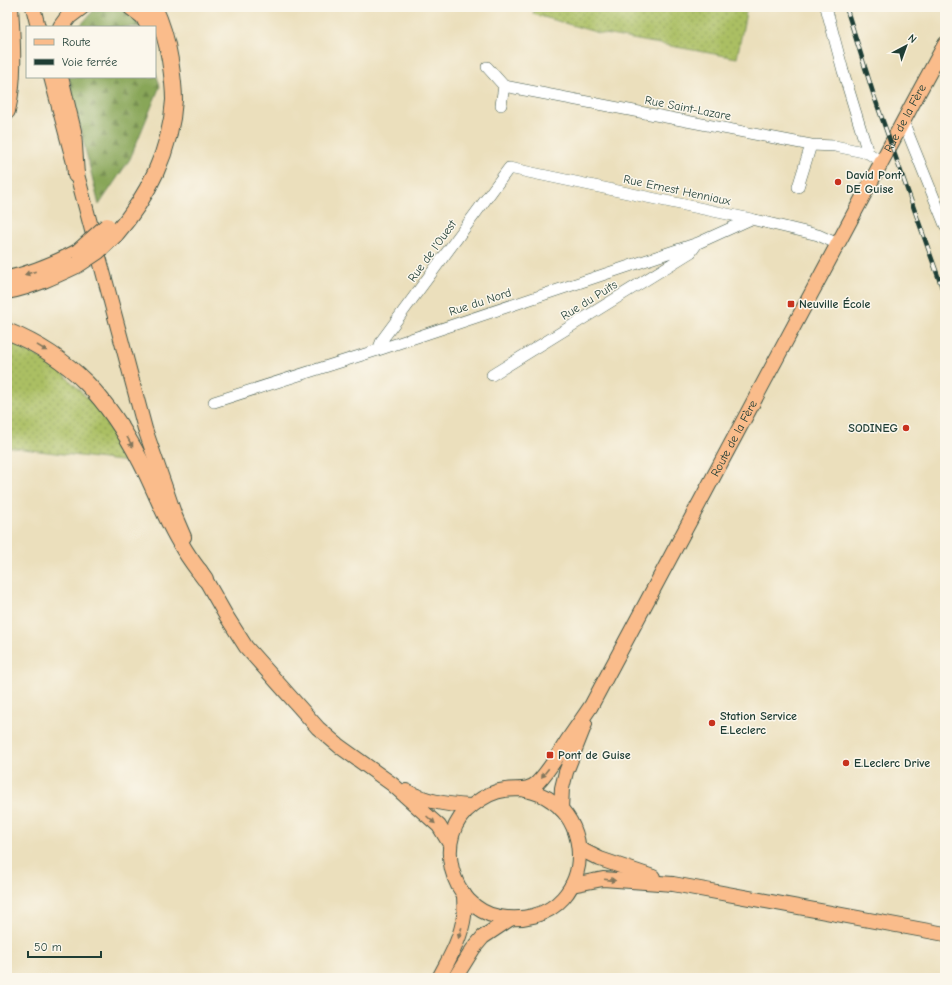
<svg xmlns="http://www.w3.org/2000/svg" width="952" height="985" viewBox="0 0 952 985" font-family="'Comic Neue',sans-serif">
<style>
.grass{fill:url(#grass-dots);stroke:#657e4c}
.forest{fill:url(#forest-firs);stroke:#547246}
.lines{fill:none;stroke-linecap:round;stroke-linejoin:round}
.minor-casing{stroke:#3e5548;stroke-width:12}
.major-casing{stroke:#3e5548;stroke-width:16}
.highway-casing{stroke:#3e5548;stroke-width:18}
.minor{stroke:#fff;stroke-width:11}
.major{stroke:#fabc8b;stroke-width:14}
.highway{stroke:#fabc8b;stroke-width:16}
.rail-casing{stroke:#1f3d34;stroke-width:4.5}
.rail{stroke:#fbf7ec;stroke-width:3;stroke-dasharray:9;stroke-linecap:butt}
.highway-bridge-casing{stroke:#3e5548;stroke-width:18;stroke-linecap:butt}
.highway-bridge{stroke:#fabc8b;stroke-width:16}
.oneway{fill:#82765b}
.poi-dot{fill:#c8321e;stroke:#fbf7ec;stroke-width:1.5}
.labels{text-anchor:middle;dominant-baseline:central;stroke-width:3;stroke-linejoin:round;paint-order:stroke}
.street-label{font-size:12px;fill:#1f3d34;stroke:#fbf7ec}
.poi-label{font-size:12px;font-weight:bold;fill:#1f3d34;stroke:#fbf7ec;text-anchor:start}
</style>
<defs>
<pattern id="grass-dots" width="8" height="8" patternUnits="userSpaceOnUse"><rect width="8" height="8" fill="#abbf63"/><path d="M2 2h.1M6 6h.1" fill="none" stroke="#8b9c52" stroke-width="1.8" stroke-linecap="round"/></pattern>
<pattern id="forest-firs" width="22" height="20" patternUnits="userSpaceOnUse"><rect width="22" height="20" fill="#88a659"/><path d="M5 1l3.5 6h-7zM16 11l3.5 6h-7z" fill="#6f884a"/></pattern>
</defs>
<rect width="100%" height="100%" fill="#fbf7ec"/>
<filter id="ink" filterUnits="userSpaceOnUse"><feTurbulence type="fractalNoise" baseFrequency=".025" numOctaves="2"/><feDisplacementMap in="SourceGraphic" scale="8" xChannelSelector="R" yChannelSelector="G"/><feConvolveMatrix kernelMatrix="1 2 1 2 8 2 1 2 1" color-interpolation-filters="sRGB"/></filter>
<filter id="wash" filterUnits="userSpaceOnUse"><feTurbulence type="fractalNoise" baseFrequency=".012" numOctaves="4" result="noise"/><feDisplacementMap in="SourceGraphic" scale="16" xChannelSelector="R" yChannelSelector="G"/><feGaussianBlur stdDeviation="0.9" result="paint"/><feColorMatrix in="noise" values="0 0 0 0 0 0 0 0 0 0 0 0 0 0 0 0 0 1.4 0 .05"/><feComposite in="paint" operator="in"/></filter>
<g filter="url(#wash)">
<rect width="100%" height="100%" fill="#ebdfbc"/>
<path class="grass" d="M 535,7 L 747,7 L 737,58 L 599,33 L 533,14 Z
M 7,341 L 54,364 L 101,412 L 128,462 L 7,447 Z"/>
<path class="forest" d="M 117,7 L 123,7 L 143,27 L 79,27 L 93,11 Z
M 155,70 L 160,86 L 130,159 L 99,205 L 72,95 L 69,77 L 155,77 Z"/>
</g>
<g filter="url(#ink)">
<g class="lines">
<g class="minor-casing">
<path id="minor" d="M 826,7 L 843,71 L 868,153
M 487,67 L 504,86 L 501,105
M 504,86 L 811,145 L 835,146 L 868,153 L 882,162
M 903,121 L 945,225
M 798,187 L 811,145
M 378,350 L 382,340 L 509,168 L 751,219 L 818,235 L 838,244
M 492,375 L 691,252 L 696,245
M 214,402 L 378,350 L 698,243 L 751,219"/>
</g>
<g class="major-casing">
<g id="major">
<path d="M 33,7 L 38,27"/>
<path d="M 51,77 L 145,429 L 175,516 L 184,537"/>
<path d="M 200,570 L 225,614 L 246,647 L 318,728 L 339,746 L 392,784 L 439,826 L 450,844"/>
<path id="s1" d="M 525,790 C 535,792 544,795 552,801 C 583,823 588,870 563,898 C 547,916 523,921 499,917 C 450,908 431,835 473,805 C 482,798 493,791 505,790 C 516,788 528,792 537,783 C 549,771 558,755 567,741 C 575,729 583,718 591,706 L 913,103 L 945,44"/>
<path d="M 406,791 C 426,802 448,805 471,806"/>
<path d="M 561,809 L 562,788 L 566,772 L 585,724"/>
<path d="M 580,849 L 600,859 L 653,877"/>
<path d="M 572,885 L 603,879 L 673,884 L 945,934"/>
<path d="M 439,978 C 449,959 461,939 464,916 C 465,909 464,901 464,894"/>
<path d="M 455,978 L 473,949 L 483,937 L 510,919"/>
</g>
</g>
<g class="highway-casing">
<path id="highway" d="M 131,7 L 143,16 L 149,27
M 61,27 L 69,16 L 81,7
M 60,77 L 73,131 L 76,175
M 7,111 C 15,77 12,41 10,7
M 115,235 C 148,197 171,150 174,100 C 174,86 172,73 170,60 C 167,42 162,24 154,7
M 7,279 C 33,274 55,264 78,252
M 7,291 C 32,286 54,276 77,265
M 7,331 C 73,358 109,400 141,462 C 155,489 165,518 181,544 C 188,557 197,568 205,579"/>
</g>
<use href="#minor" class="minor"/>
<use href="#major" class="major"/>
<use href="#highway" class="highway"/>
<g class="rail-casing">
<path id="rail" d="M 846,7 L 874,96 L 945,296"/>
</g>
<use href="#rail" class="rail"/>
<g class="highway-bridge-casing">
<path id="highway-bridge" d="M 78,252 L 107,226
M 77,265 L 98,251 L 115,235"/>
</g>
<use href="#highway-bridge" class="highway-bridge"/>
</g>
<defs><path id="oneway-solid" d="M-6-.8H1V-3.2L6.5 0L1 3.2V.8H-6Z"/></defs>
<g class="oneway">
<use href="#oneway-solid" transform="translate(30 273) rotate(163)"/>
<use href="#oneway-solid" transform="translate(42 348) rotate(31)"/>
<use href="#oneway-solid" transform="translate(130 442) rotate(60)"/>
<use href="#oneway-solid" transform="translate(545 773) rotate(128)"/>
<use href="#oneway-solid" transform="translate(431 820) rotate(42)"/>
<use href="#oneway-solid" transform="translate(610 880) rotate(7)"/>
<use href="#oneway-solid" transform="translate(460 933) rotate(107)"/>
</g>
</g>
<g class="poi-dot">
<circle cx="838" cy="182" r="4"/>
<rect x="787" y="300" width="8" height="8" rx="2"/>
<circle cx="906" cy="428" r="4"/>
<circle cx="712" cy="723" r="4"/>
<rect x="546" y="751" width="8" height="8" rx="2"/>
<circle cx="846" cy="763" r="4"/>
</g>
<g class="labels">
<g class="street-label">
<text transform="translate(688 108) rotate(11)">Rue Saint-Lazare</text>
<text stroke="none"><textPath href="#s1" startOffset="1181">Rue de la Fère</textPath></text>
<text transform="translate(677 190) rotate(12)">Rue Ernest Henniaux</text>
<text transform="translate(432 251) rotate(-54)">Rue de l'Ouest</text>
<text transform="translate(589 300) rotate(-32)">Rue du Puits</text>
<text transform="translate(480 302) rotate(-18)">Rue du Nord</text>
<text stroke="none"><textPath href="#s1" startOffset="818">Route de la Fère</textPath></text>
</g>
<g class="poi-label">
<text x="846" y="175">David Pont<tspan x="846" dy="14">DE Guise</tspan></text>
<text x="799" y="304">Neuville École</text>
<text x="898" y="428" text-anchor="end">SODINEG</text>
<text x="720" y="716">Station Service<tspan x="720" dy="14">E.Leclerc</tspan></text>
<text x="558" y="755">Pont de Guise</text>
<text x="854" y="763">E.Leclerc Drive</text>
</g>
</g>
<rect width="952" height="985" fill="none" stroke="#fbf7ec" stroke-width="24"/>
<rect x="26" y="26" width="130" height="52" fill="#fbf7ec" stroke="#a3ada2"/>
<rect x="34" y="39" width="20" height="6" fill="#fabc8b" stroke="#a3ada2"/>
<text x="62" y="46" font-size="12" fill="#1f3d34">Route</text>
<rect x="34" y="59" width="20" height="6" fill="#1f3d34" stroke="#a3ada2"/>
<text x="62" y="66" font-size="12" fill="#1f3d34">Voie ferrée</text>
<g transform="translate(906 46) rotate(41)" stroke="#fbf7ec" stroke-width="3" paint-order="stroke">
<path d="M0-3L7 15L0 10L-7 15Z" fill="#1f3d34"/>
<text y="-6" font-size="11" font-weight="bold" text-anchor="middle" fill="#1f3d34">N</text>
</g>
<path d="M28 951v6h73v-6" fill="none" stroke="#1f3d34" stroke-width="2"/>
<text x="34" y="951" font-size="12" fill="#1f3d34" stroke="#fbf7ec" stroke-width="3" paint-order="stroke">50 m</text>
</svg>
